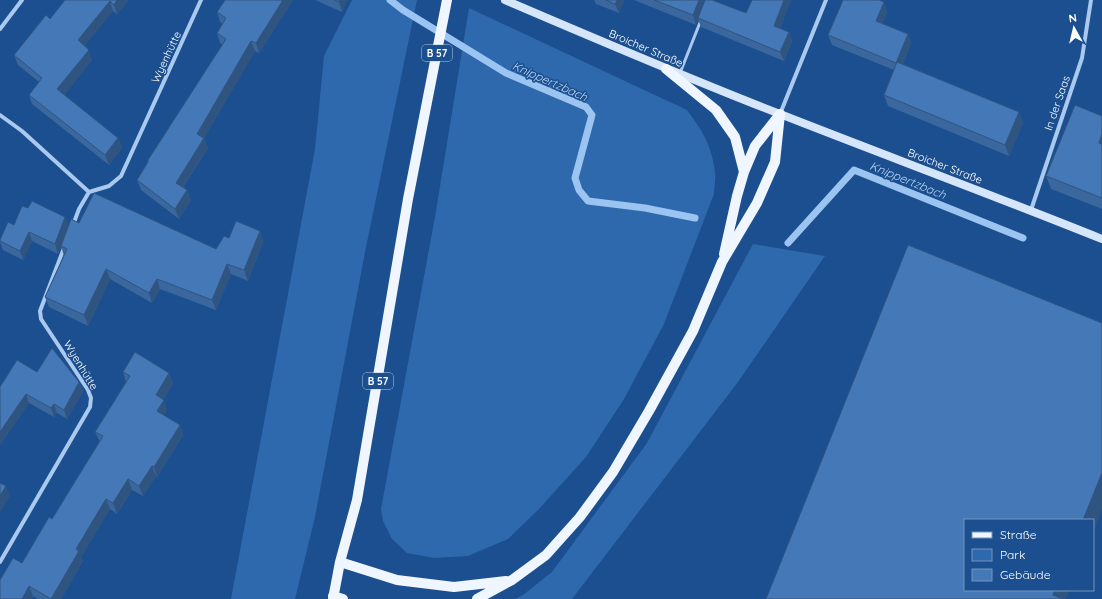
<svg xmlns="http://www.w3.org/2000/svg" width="1102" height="599" viewBox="0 0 1102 599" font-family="Quicksand,sans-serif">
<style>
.green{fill:#2e69ad}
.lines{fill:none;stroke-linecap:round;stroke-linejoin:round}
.stream{stroke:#9cc4f0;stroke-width:7}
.lane{stroke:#a9c9ee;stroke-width:3}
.street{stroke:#a9c9ee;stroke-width:4}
.secondary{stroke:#d6e6fa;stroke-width:8}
.primary{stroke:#f0f6ff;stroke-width:10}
.wall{fill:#3a679d}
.shaded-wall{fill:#305480}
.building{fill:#4478b7;stroke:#305480}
.labels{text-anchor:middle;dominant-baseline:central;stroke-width:3;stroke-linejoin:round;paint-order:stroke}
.shield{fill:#1b4f8f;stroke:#bbcadd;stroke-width:1}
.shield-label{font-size:10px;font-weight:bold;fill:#fff}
.street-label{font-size:11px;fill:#fff;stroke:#1b4f8f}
.water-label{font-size:12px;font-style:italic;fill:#b5d3f5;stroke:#1b4f8f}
</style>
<rect width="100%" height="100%" fill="#1b4f8f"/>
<path class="green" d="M 352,0 L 417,0 L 365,252 L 315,517 L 295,599 L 231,599 L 315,149 L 324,56 Z
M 469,8 L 687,110 C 702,130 712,146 715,172 C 716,179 714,187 714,194 L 664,324 L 624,399 L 586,457 L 539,509 L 508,539 L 468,556 L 434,558 L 407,553 L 392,539 L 383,521 L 381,509 L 435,217 Z
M 753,244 L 825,256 L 738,382 L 572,599 L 515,599 L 523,595 L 552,572 L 647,443 Z"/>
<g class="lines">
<path class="stream" d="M 390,0 L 403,10 L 506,73 L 586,107 L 592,115 L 575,178 L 579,190 L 588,201 L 645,208 L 695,218
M 788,243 L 854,170 L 1023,238"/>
<path class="lane" d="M 680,73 L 701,20"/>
<path class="street" d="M 0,29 L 22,0
M 780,114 L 826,0
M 0,115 L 22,131 L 89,192 L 79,209 L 73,225
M 89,192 L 109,186 L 121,176 L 201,0
M 1031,210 L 1082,58 L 1091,0
M 0,562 L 90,407 L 91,398 L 88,390 L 41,319 L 40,311 L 64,248"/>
<path class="secondary" d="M 505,0 C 596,39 687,78 780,114 C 887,156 995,196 1102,239"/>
<path class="primary" d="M 666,69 L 716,110 L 735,137 L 744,172
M 724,254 L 737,196 L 744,172 L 755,146 L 780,114
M 340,562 L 397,580 L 454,587 L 506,581
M 333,596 L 343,599
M 333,599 L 340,562 L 357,500 L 408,199 L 447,0
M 477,599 L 512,580 L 546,555 L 580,517 L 613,472 L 649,411 L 693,331 L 722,262 L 757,203 L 775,162 L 780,114"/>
</g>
<path class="wall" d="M 65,0 L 129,0 L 117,14 L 113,11 L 84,46 L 92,60 L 64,95 L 118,138 L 122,148 L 109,165 L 32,104 L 29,95 L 39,82 L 18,65 L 14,55 L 50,19 Z
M 293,0 L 259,53 L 255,51 L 204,138 L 208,148 L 183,187 L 187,190 L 191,200 L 179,219 L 141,190 L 137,180 L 223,45 L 220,43 L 217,33 L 223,24 L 220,22 L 217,12 Z
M 315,0 L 347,0 L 342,12 Z
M 594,0 L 624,0 L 619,13 L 596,4 Z
M 634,0 L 703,0 L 704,4 L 746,13 L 752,0 L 791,0 L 780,28 L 789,32 L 792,41 L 784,61 L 701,27 L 698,19 L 696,25 Z
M 884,2 L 887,12 L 882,24 L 908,34 L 911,43 L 903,64 L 1019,112 L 1023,123 L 1009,156 L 888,106 L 884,95 L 894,70 L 832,45 L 828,35 Z
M 1102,116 L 1102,209 L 1051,189 L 1046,176 Z
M 79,223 L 216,249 L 229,238 L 260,231 L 263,242 L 248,281 L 231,274 L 216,310 L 160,289 L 152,303 L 110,279 L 88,326 L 49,307 L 45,297 L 64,256 L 61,246 L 58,254 L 32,241 L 23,260 L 3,250 L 0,242 L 0,240 L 14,225 L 69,226 Z
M 37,372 L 79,382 L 83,391 L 67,419 L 57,413 L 54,417 L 29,403 L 0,445 L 0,387 Z
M 123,372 L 169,373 L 173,384 L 163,399 L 167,410 L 164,415 L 180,425 L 183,435 L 157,477 L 156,476 L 143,496 L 132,490 L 117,514 L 110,509 L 81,557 L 83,561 L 61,599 L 38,599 L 33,596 L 32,599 L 0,599 L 22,563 L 52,519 L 100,442 L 95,432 L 126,382 Z"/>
<path class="shaded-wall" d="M 117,0 L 129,0 L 117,14 L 114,5 Z
M 283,0 L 293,0 L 259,53 L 256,43 Z
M 340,0 L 347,0 L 342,12 L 339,2 Z
M 617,0 L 624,0 L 619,13 L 615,4 Z
M 699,0 L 703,0 L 704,4 L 696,25 L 693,15 Z
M 784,0 L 791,0 L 777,35 L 774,26 Z
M 110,1 L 113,11 L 81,50 L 78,40 Z
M 884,2 L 887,12 L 879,31 L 876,21 Z
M 789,32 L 792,41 L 784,61 L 780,52 Z
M 908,34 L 911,43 L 899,73 L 896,63 Z
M 251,41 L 255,51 L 201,144 L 197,134 Z
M 89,50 L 92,60 L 61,99 L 57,89 Z
M 1019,112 L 1023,123 L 1009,156 L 1005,145 Z
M 1102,134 L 1102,152 L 1099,143 Z
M 118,138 L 122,148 L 109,165 L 105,155 Z
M 204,138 L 208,148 L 179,192 L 176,183 Z
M 187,190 L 191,200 L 179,219 L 175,209 Z
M 65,217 L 69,226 L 58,254 L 55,244 Z
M 260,231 L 263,242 L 248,281 L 244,270 Z
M 29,232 L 32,241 L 23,260 L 20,251 Z
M 227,264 L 231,274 L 216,310 L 212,300 Z
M 106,269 L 110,279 L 88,326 L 84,315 Z
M 157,279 L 160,289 L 152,303 L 149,293 Z
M 169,373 L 173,384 L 160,405 L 156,395 Z
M 79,382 L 83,391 L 67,419 L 64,410 Z
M 26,394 L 29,403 L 0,445 L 0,432 Z
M 164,400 L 167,410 L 161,421 L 157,411 Z
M 54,404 L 57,413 L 54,417 L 51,408 Z
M 180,425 L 183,435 L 157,477 L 154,467 Z
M 152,466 L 156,476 L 143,496 L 139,486 Z
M 1102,473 L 1102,510 L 1093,533 L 1093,520 L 1083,520 Z
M 128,479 L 132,490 L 117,514 L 113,503 Z
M 6,486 L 10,496 L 0,513 L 0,496 Z
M 106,499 L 110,509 L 81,557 L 83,561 L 61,599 L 51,599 L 76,549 Z
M 29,586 L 33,596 L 32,599 L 22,599 Z
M 1055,590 L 1070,590 L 1066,599 L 1055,599 L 1053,595 Z"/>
<path class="building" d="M 65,0 L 117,0 L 114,5 L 110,1 L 78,40 L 89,50 L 57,89 L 118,138 L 105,155 L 29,95 L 42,78 L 14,55 L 46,15 L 50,19 Z
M 225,0 L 283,0 L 256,43 L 251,41 L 197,134 L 204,138 L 176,183 L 187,190 L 175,209 L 137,180 L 148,162 L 148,160 L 226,39 L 217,33 L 226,18 L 217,12 Z
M 334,0 L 340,0 L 339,2 Z
M 606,0 L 617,0 L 615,4 Z
M 654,0 L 699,0 L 693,15 Z
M 705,0 L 712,0 L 746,13 L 752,0 L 784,0 L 774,26 L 789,32 L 780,52 L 698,18 Z
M 843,0 L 879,0 L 884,2 L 876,21 L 908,34 L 896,63 L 828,35 Z
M 897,62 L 1019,112 L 1005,145 L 884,95 Z
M 1075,105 L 1102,116 L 1102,134 L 1099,143 L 1102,144 L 1102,198 L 1046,176 Z
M 94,193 L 216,249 L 224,236 L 229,238 L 236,221 L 260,231 L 244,270 L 227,264 L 212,300 L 157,279 L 149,293 L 106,269 L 84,315 L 45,297 L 67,249 L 61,246 L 71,219 L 79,223 Z
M 32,201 L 65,217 L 55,244 L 29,232 L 20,251 L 0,241 L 0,240 L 8,222 L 14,225 L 22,206 L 28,208 Z
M 908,245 L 1102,323 L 1102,473 L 1083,520 L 965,520 L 965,590 L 1055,590 L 1053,595 L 1063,599 L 766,599 Z
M 52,348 L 79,382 L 64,410 L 54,404 L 51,408 L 26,394 L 0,432 L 0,387 L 17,360 L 37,372 Z
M 135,352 L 169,373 L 156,395 L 164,400 L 157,411 L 180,425 L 154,467 L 152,466 L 139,486 L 128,479 L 113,503 L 106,499 L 76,549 L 79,551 L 51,599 L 29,586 L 22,599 L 0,599 L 0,580 L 13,558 L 22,563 L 49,517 L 52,519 L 103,436 L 95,432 L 130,376 L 123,372 Z
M 0,483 L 6,486 L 0,496 Z"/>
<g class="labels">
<g class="shield">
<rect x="422" y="45" width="30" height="16" rx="3"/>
<rect x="363" y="373" width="30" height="16" rx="3"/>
</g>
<g class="shield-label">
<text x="437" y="53">B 57</text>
<text x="378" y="381">B 57</text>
</g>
<g class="street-label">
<text transform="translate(646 48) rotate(23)">Broicher Straße</text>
<text transform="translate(166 57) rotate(-65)">Wyenhütte</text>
<text transform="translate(1057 103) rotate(-71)">In der Saas</text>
<text transform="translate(945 166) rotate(21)">Broicher Straße</text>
<text transform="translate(81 365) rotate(59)">Wyenhütte</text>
</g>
<g class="water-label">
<text transform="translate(550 81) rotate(24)">Knippertzbach</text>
<text transform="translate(908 180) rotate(22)">Knippertzbach</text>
</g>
</g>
<rect x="964" y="519" width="130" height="72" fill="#1b4f8f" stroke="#7695bc"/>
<rect x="972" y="532" width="20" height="6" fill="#f0f6ff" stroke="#7695bc"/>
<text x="1000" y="539" font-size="12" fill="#ffffff">Straße</text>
<rect x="972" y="549" width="20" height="12" fill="#2e69ad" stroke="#7695bc"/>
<text x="1000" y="559" font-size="12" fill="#ffffff">Park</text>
<rect x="972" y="569" width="20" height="12" fill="#4478b7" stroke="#7695bc"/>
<text x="1000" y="579" font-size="12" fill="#ffffff">Gebäude</text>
<g transform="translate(1074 28) rotate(352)" stroke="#1b4f8f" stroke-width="3" paint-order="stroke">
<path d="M0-3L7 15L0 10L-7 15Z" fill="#ffffff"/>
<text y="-6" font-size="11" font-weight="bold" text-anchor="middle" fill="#ffffff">N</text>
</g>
</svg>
